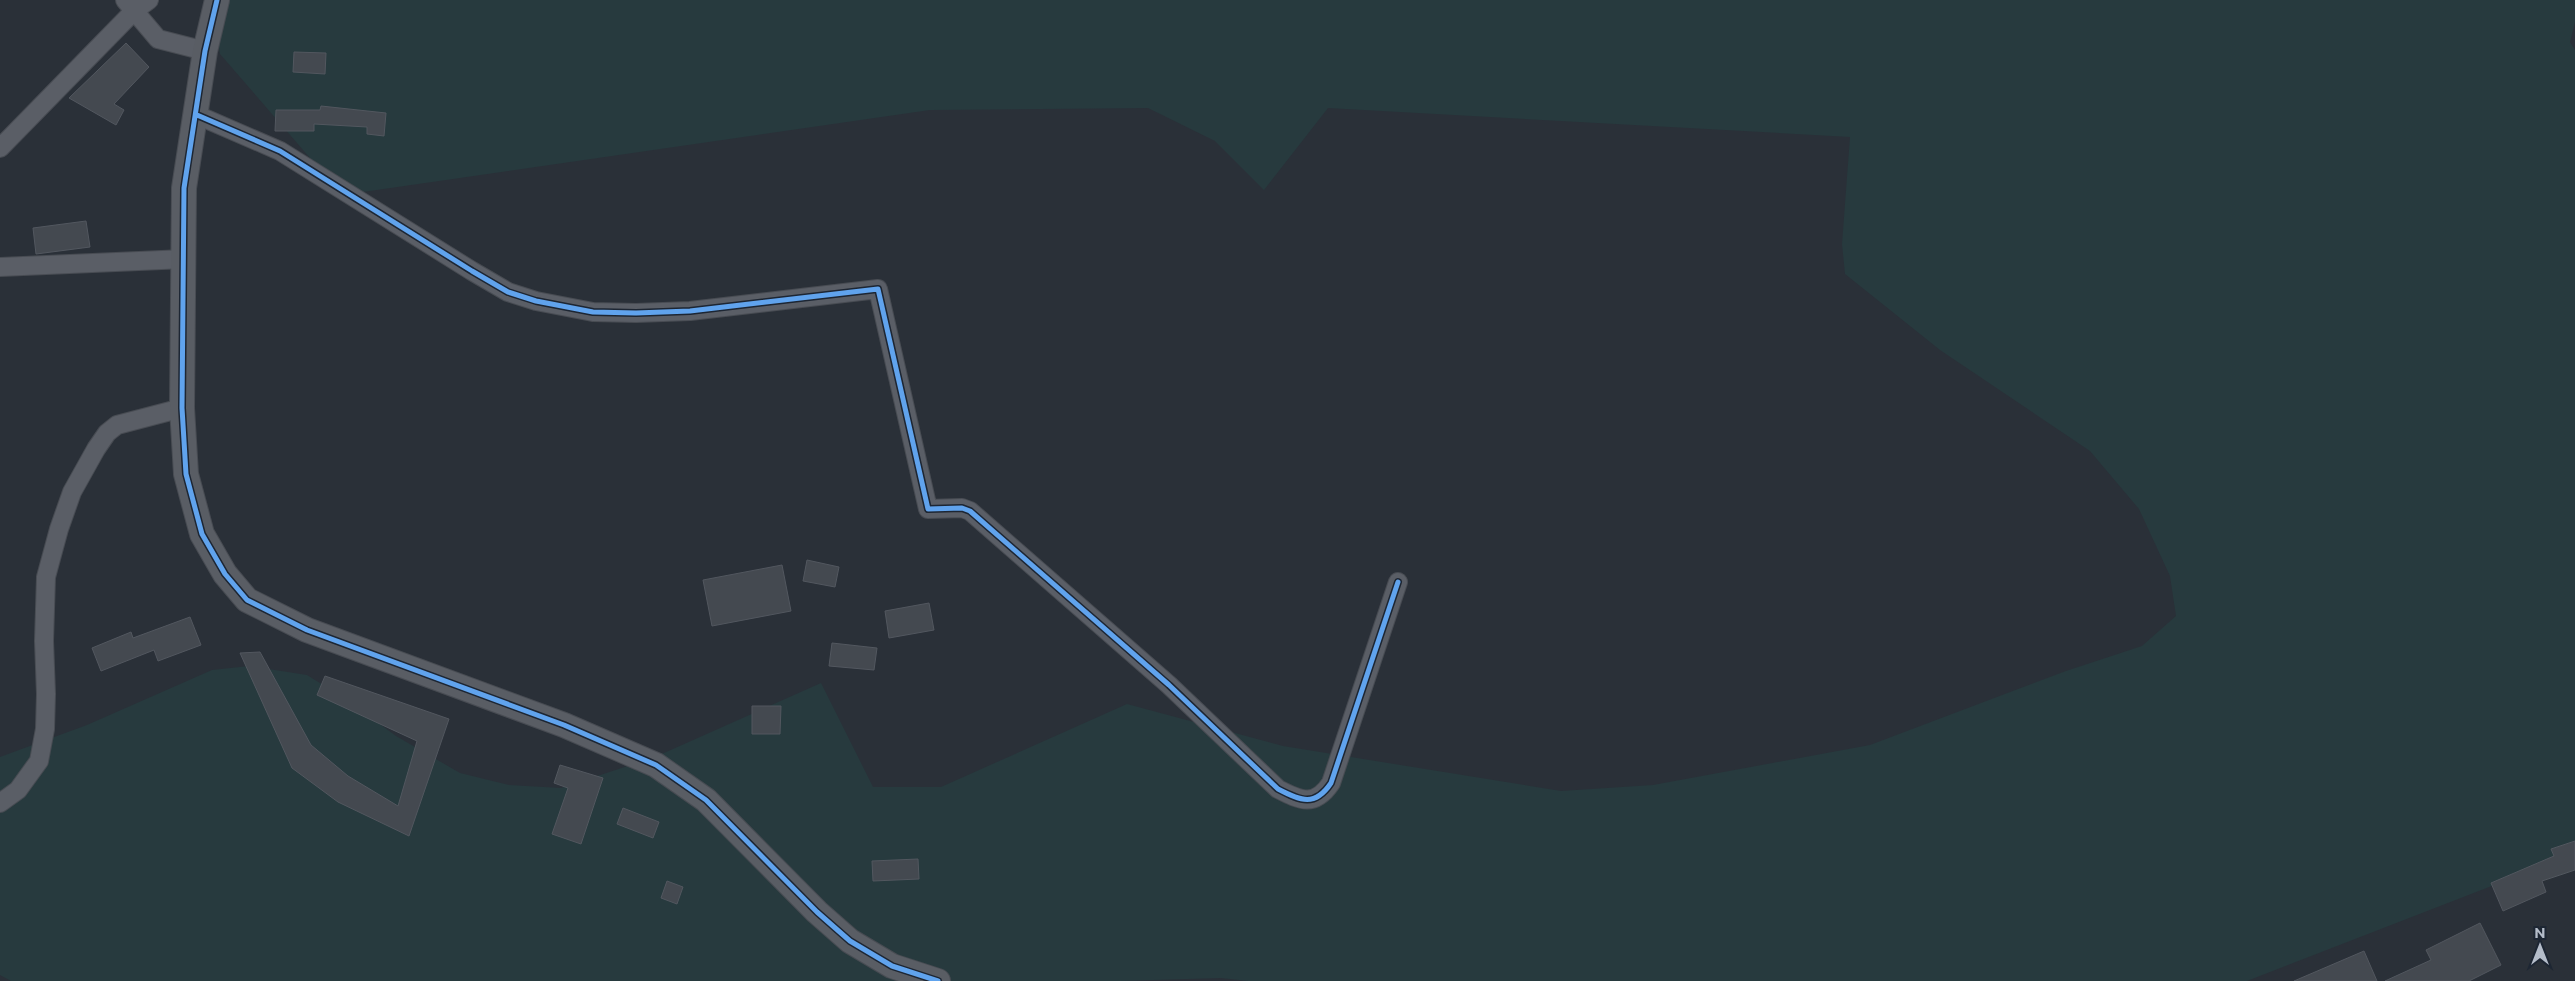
<svg xmlns="http://www.w3.org/2000/svg" width="2575" height="981" viewBox="0 0 2575 981" font-family="Montserrat,sans-serif">
<style>
.green{fill:#273a3e}
.building{fill:#444950;stroke:#52575f}
.lines{fill:none;stroke-linecap:round;stroke-linejoin:round}
.street-casing{stroke:#484c53;stroke-width:20}
.secondary-casing{stroke:#484c53;stroke-width:26}
.street{stroke:#5a5e66;stroke-width:18}
.secondary{stroke:#595d64;stroke-width:24}
.cycleway-casing{stroke:#1d2633;stroke-width:8}
.cycleway{stroke:#60a3ed;stroke-width:5}
</style>
<rect width="100%" height="100%" fill="#2a3038"/>
<path class="green" d="M 211,0 L 2575,0 L 2575,22 L 2570,42 L 2575,50 L 2575,851 L 2569,856 L 2247,981 L 1248,981 L 1221,978 L 1121,981 L 11,981 L 0,975 L 0,757 L 87,725 L 212,670 L 249,666 L 307,675 L 347,700 L 396,736 L 460,773 L 509,785 L 561,788 L 655,757 L 821,683 L 873,787 L 941,787 L 1127,704 L 1283,746 L 1561,791 L 1653,785 L 1870,745 L 2066,671 L 2142,646 L 2176,616 L 2170,576 L 2139,509 L 2090,451 L 1940,350 L 1845,274 L 1842,244 L 1850,137 L 1328,108 L 1264,190 L 1215,141 L 1148,108 L 930,110 L 342,195 L 220,54 Z"/>
<path class="building" d="M 126,43 L 149,67 L 114,104 L 124,110 L 116,125 L 69,98 Z
M 294,52 L 326,53 L 325,74 L 293,72 Z
M 321,106 L 386,113 L 384,136 L 367,134 L 367,127 L 314,124 L 314,131 L 275,131 L 276,110 L 320,110 Z
M 86,221 L 90,247 L 36,254 L 33,228 Z
M 807,560 L 839,567 L 835,587 L 803,581 Z
M 782,565 L 791,611 L 712,626 L 703,580 Z
M 929,603 L 934,630 L 889,638 L 885,611 Z
M 190,617 L 201,645 L 158,661 L 154,650 L 101,671 L 92,648 L 131,632 L 133,638 Z
M 832,643 L 877,648 L 874,670 L 829,666 Z
M 260,652 L 311,745 L 348,776 L 398,806 L 417,741 L 317,695 L 325,676 L 449,719 L 409,836 L 338,802 L 292,768 L 240,653 Z
M 752,706 L 781,706 L 780,734 L 752,734 Z
M 560,765 L 603,778 L 581,844 L 552,834 L 568,788 L 554,783 Z
M 623,808 L 659,822 L 653,838 L 617,824 Z
M 2575,841 L 2575,870 L 2542,881 L 2546,892 L 2503,911 L 2491,883 L 2554,856 L 2551,849 Z
M 918,859 L 919,879 L 873,881 L 872,861 Z
M 667,881 L 683,887 L 677,904 L 661,898 Z
M 2480,923 L 2501,965 L 2469,981 L 2385,981 L 2431,960 L 2426,950 Z
M 2364,951 L 2377,981 L 2294,981 Z"/>
<g class="lines">
<g class="street-casing">
<path id="street" d="M 125,0 L 158,39 L 205,51
M 197,115 L 280,151 L 472,271 L 508,292 L 536,301 L 593,312 L 636,313 L 690,311 L 878,289 L 928,509 L 962,508 L 970,511 L 1169,685 L 1278,789 C 1301,801 1315,807 1331,783 L 1398,582
M 0,148 L 134,11 L 149,0
M 0,267 L 185,259
M 0,803 L 18,790 L 39,761 L 45,729 L 46,694 L 44,641 L 46,577 L 59,529 L 72,492 L 96,449 L 107,433 L 117,425 L 182,408"/>
</g>
<g class="secondary-casing">
<path id="secondary" d="M 217,0 L 205,51 L 184,188 L 182,408 L 186,474 L 202,534 L 225,574 L 247,600 L 307,630 L 564,725 L 656,765 L 706,800 L 817,912 L 850,941 L 892,966 L 938,981"/>
</g>
<use href="#street" class="street"/>
<use href="#secondary" class="secondary"/>
<g class="cycleway-casing">
<path id="cycleway" d="M 217,0 L 205,51 L 184,188 L 182,408 L 186,474 L 202,534 L 225,574 L 247,600 L 307,630 L 564,725 L 656,765 L 706,800 L 817,912 L 850,941 L 892,966 L 938,981
M 197,115 L 280,151 L 472,271 L 508,292 L 536,301 L 593,312 L 636,313 L 690,311 L 878,289 L 928,509 L 962,508 L 970,511 L 1169,685 L 1278,789 C 1301,801 1315,807 1331,783 L 1398,582"/>
</g>
<use href="#cycleway" class="cycleway"/>
</g>
<g transform="translate(2540 946)" stroke="#1d2633" stroke-width="4" paint-order="stroke">
<path d="M0-4L9 19L0 12L-9 19Z" fill="#b4bcc9"/>
<text y="-8" font-size="14" font-weight="bold" text-anchor="middle" fill="#b4bcc9">N</text>
</g>
</svg>
